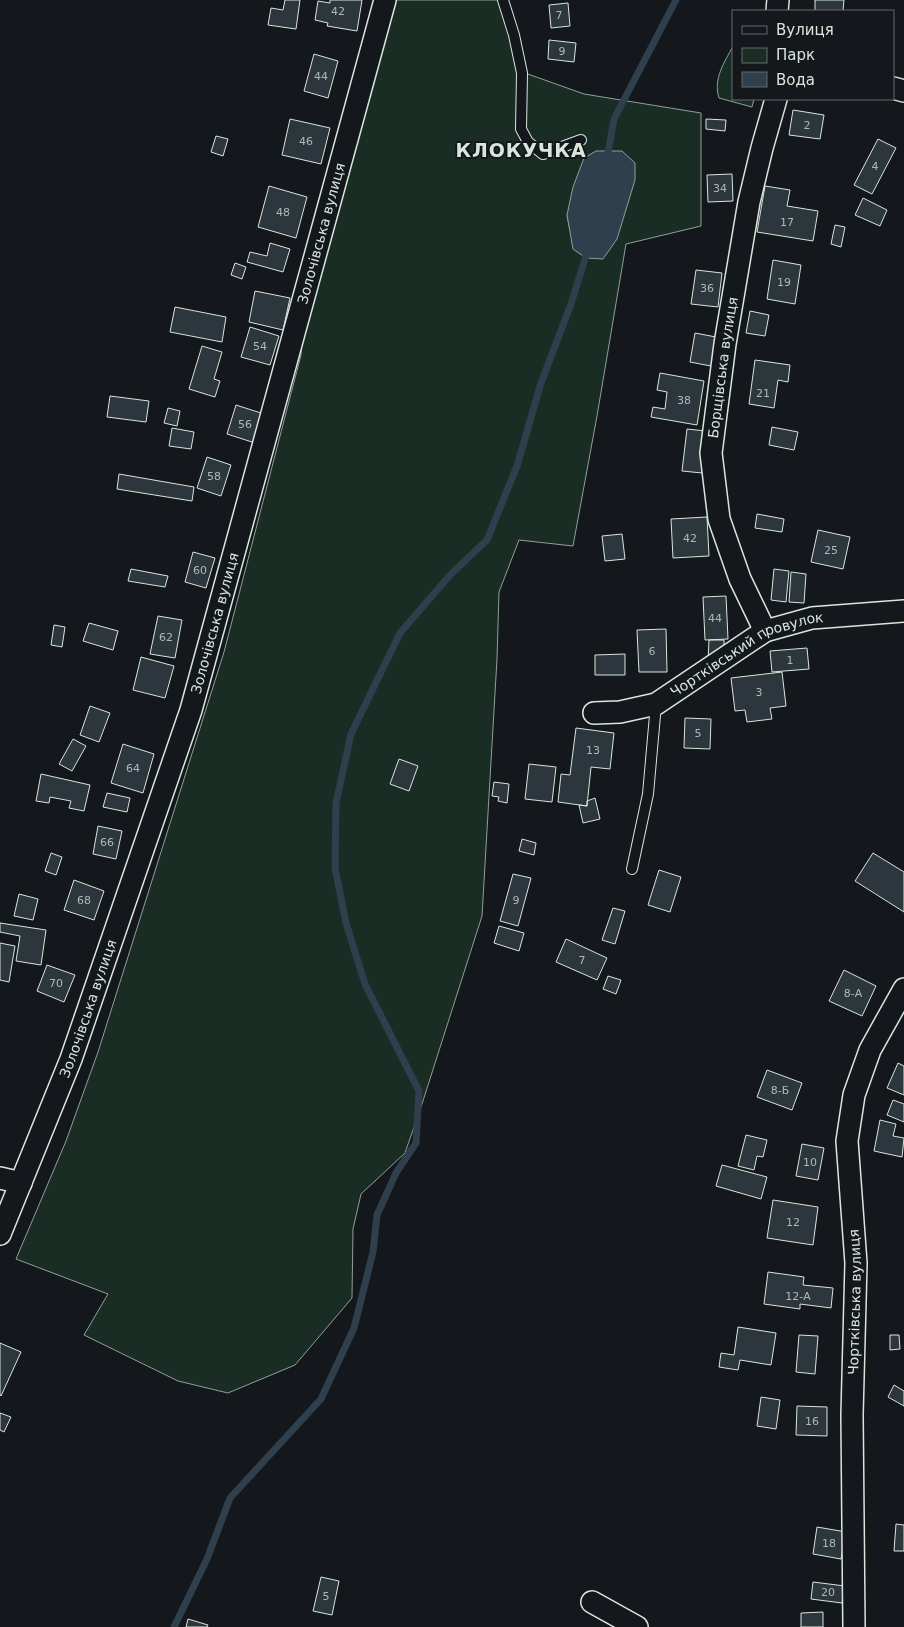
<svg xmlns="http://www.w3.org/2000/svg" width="904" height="1627" viewBox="0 0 904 1627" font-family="'DejaVu Sans',sans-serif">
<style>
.green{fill:#1a2d24;stroke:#939e99;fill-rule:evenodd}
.water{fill:#2f3f4d;stroke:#939e99}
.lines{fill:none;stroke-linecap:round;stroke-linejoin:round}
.stream{stroke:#2f3f4d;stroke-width:7}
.building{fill:#2c363c;stroke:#d8e6dc}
.service-casing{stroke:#d8e6dc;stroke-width:12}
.minor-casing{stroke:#d8e6dc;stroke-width:24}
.service{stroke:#14181c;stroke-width:10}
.minor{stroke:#14181c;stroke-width:21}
.labels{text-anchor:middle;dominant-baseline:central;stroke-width:4;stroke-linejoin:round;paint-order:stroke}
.number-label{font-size:11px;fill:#adbab4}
.street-label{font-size:14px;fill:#d8e6dc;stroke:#14181c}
.district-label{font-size:19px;font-weight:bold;letter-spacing:1px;fill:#d8e6dc;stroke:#14181c}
</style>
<rect width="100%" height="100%" fill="#14181c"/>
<path class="green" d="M 379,0 L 504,0 L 525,73 L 584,94 L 701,113 L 701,226 L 626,244 L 597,416 L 573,546 L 519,540 L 499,592 L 497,659 L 482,916 L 422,1104 L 405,1153 L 361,1194 L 353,1229 L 352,1298 L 295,1365 L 228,1393 L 178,1381 L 84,1335 L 108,1294 L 16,1259 L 66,1141 L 98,1052 L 224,652 L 301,355 L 306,279 ZM 635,163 L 570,230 L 567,215 Z
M 733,46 L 733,99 L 754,99 L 752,107 L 719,98 C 713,79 724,63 733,46 Z"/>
<path class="water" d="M 596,151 L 622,151 L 635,163 L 635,180 L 617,239 L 603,259 L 586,258 L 573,249 L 567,215 L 573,187 L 584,158 Z"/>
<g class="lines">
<path class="stream" d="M 607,158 L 614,119 L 676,0
M 174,1627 L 207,1559 L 230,1498 L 321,1399 L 354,1328 L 373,1252 L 377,1215 L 396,1173 L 416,1143 L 419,1091 L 365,984 L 346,923 L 335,868 L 336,803 L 351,734 L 400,633 L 450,575 L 487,540 L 517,466 L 541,383 L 571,304 L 588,249"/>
</g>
<path class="building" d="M 285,0 L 300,0 L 296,29 L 268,25 L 271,8 L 283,10 Z
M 330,0 L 362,0 L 357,31 L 327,26 L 328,23 L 315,20 L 318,1 L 330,3 Z
M 815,0 L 844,0 L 843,11 L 815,11 Z
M 568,3 L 570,26 L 551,28 L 549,5 Z
M 549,40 L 576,43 L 574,62 L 548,59 Z
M 314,54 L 338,61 L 328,98 L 304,91 Z
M 793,110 L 824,115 L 820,139 L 789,135 Z
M 290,119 L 330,128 L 321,164 L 282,155 Z
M 706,119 L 726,120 L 725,131 L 706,129 Z
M 216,136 L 228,139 L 223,156 L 211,152 Z
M 878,139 L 896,148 L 872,194 L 854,185 Z
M 732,174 L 733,201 L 708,202 L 707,175 Z
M 269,186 L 307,197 L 296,238 L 258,227 Z
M 765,186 L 790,190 L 787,206 L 818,211 L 813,241 L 757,232 Z
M 863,198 L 887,210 L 880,226 L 855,215 Z
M 835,225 L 845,227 L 841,247 L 831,244 Z
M 270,243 L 290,249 L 283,272 L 247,262 L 250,252 L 267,256 Z
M 773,260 L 801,265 L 795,304 L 767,299 Z
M 235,263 L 246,267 L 242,279 L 231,275 Z
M 696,270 L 722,273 L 718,307 L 691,304 Z
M 255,291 L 290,298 L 283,330 L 249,322 Z
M 175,307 L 226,317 L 222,342 L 170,332 Z
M 750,311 L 769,315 L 765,336 L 746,333 Z
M 250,327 L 279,336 L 270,365 L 241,357 Z
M 695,333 L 716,337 L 711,366 L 690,362 Z
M 202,346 L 222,352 L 214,379 L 220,381 L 215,397 L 189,389 Z
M 755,360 L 790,365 L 788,382 L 778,380 L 774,408 L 749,404 Z
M 660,373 L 704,381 L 697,425 L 651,417 L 653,407 L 665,409 L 667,392 L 657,390 Z
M 110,396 L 149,401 L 146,422 L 107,417 Z
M 236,405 L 264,414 L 255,443 L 227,434 Z
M 168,408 L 180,411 L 177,426 L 164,423 Z
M 772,427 L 798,432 L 794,450 L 769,445 Z
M 172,428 L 194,432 L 191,449 L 169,446 Z
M 687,429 L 706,431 L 702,473 L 682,471 Z
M 207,457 L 231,465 L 221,496 L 197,488 Z
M 119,474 L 194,487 L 192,501 L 117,489 Z
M 757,514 L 784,519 L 782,532 L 755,528 Z
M 707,517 L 709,556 L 673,558 L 671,519 Z
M 818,530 L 850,537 L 843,569 L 811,562 Z
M 622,534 L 625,559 L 605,561 L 602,536 Z
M 193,552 L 215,558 L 206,588 L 185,582 Z
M 131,569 L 168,576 L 165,587 L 128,581 Z
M 774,569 L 789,571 L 786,602 L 771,600 Z
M 791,572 L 806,574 L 804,603 L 789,602 Z
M 726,596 L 728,639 L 705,640 L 703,597 Z
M 158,616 L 182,620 L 175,658 L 150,654 Z
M 89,623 L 118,631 L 113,650 L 83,641 Z
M 54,625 L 65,627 L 62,647 L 51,645 Z
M 666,629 L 667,672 L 639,672 L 637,630 Z
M 709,640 L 724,640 L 724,653 L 708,661 Z
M 807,648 L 809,669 L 772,672 L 770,651 Z
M 625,654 L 625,675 L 595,675 L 595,655 Z
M 141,657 L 174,666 L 165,698 L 133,690 Z
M 782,672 L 786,706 L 770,708 L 772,719 L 747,722 L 745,710 L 735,711 L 731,678 Z
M 90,706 L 110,713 L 99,742 L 80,735 Z
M 685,718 L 711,719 L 710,749 L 684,748 Z
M 576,728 L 614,733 L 610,769 L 591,767 L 587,806 L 558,802 L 561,774 L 570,775 Z
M 73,739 L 86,746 L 72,771 L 59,764 Z
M 123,744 L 154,754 L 143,793 L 111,783 Z
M 399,759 L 418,766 L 409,791 L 390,784 Z
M 529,764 L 556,767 L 552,802 L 525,799 Z
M 41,774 L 90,785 L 84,811 L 69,808 L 71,801 L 50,797 L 49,803 L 36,801 Z
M 494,782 L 509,784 L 507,803 L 498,801 L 499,797 L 492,796 Z
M 107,793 L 130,798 L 127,812 L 103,807 Z
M 595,798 L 600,819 L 583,823 L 579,805 L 587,806 L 587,801 Z
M 98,826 L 122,831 L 116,859 L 93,854 Z
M 522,839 L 536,843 L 534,855 L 519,851 Z
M 51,853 L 62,857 L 56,875 L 45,871 Z
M 873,853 L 904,872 L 904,912 L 855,881 Z
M 659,870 L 681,877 L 670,912 L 648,905 Z
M 513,874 L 531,878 L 518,926 L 500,921 Z
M 74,880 L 104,891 L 94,920 L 64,910 Z
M 19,894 L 38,899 L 33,920 L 14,916 Z
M 613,908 L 625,911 L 615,944 L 602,940 Z
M 0,923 L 46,930 L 41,965 L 16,961 L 20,936 L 0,932 Z
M 499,926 L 524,933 L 519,951 L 494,943 Z
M 566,939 L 607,958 L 597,980 L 556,962 Z
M 0,943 L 15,946 L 9,982 L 0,980 Z
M 47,965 L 75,975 L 64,1002 L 37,991 Z
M 844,970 L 876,986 L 862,1016 L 829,1001 Z
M 608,976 L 621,980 L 616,994 L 603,989 Z
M 898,1063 L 904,1066 L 904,1095 L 887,1088 Z
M 767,1070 L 802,1083 L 792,1110 L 757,1097 Z
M 893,1100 L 904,1104 L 904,1122 L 887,1115 Z
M 880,1120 L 896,1124 L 893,1136 L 904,1138 L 902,1157 L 874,1151 Z
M 746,1135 L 767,1140 L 763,1157 L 757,1156 L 754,1170 L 738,1166 Z
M 802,1144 L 824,1148 L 818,1180 L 796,1176 Z
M 722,1165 L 767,1177 L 761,1199 L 716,1186 Z
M 773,1200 L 818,1207 L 813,1245 L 767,1238 Z
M 768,1272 L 804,1277 L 803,1285 L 833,1288 L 831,1308 L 800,1304 L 800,1309 L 764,1304 Z
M 738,1327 L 776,1333 L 771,1365 L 740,1360 L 738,1370 L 719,1367 L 721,1353 L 734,1355 Z
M 799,1335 L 818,1336 L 815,1374 L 796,1372 Z
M 890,1335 L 899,1335 L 900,1349 L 890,1350 Z
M 0,1343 L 21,1352 L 1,1396 L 0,1395 Z
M 894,1385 L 904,1391 L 904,1406 L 888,1397 Z
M 761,1397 L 780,1400 L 776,1429 L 757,1426 Z
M 797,1406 L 827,1407 L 827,1436 L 796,1435 Z
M 0,1413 L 11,1417 L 4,1432 L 0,1430 Z
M 896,1524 L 904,1525 L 904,1551 L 894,1551 Z
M 817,1527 L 846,1532 L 841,1559 L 813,1554 Z
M 321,1577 L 339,1581 L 332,1615 L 313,1611 Z
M 813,1582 L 845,1586 L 842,1603 L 811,1599 Z
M 823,1612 L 823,1627 L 801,1627 L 801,1613 Z
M 188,1619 L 208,1625 L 207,1627 L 186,1627 Z"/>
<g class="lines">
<g class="service-casing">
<path id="service" d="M 503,0 L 514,35 L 522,73 L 521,129 L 528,142 L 543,154 L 581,140
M 632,869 L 648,794 L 656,704"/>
</g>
<g class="minor-casing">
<g id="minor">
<path d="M 777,11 L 778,0"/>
<path d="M 893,88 L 904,91"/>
<path id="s1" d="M 765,631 L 740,579 L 719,519 L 711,453 L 725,344 L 749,202 L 762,148 L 776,99"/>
<path id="s2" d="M 594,713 L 620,712 L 656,704 L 765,631 L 812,618 L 904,611"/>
<path d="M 0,1178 L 21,1183"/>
<path id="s3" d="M 0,1234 L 71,1059 L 191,710 L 385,0"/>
<path d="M 592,1602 L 637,1627"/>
<path id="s4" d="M 854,1627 L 852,1415 L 856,1263 L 847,1141 L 854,1095 L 870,1050 L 904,989"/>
</g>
</g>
<use href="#service" class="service"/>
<use href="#minor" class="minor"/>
</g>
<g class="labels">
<g class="number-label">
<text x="338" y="11">42</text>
<text x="559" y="15">7</text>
<text x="562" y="51">9</text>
<text x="321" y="76">44</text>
<text x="807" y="125">2</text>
<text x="306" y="141">46</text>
<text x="875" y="166">4</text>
<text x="720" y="188">34</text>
<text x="283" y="212">48</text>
<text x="787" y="222">17</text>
<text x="784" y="282">19</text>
<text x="707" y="288">36</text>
<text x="260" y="346">54</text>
<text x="763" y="393">21</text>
<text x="684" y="400">38</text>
<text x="245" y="424">56</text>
<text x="214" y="476">58</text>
<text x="690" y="538">42</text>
<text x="831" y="550">25</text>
<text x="200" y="570">60</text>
<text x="715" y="618">44</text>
<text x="166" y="637">62</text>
<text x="652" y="651">6</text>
<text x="790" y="660">1</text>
<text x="759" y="692">3</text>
<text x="698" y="733">5</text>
<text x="593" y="750">13</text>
<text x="133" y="768">64</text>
<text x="107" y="842">66</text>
<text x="84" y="900">68</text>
<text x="516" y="900">9</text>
<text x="582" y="960">7</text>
<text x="56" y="983">70</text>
<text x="853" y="993">8-А</text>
<text x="780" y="1090">8-Б</text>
<text x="810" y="1162">10</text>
<text x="793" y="1222">12</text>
<text x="798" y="1296">12-А</text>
<text x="812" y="1421">16</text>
<text x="829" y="1543">18</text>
<text x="828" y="1592">20</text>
<text x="326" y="1596">5</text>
</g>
<g class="street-label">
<text stroke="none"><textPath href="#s3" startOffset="1052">Золочівська вулиця</textPath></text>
<text stroke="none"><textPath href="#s1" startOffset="274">Борщівська вулиця</textPath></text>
<text stroke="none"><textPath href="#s3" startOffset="648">Золочівська вулиця</textPath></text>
<text stroke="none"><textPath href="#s2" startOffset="168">Чортківський провулок</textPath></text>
<text stroke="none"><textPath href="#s3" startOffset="242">Золочівська вулиця</textPath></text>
<text stroke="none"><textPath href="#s4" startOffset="325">Чортківська вулиця</textPath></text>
</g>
<g class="district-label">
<text x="521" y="150">КЛОКУЧКА</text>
</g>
</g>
<rect x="732" y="10" width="162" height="90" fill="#14181c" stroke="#626a69"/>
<rect x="742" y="26" width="25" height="8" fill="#14181c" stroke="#626a69"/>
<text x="776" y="35" font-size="15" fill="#d8e6dc">Вулиця</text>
<rect x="742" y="48" width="25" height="15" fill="#1a2d24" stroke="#626a69"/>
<text x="776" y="60" font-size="15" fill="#d8e6dc">Парк</text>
<rect x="742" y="72" width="25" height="15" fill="#2f3f4d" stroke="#626a69"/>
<text x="776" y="85" font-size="15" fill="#d8e6dc">Вода</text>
</svg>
